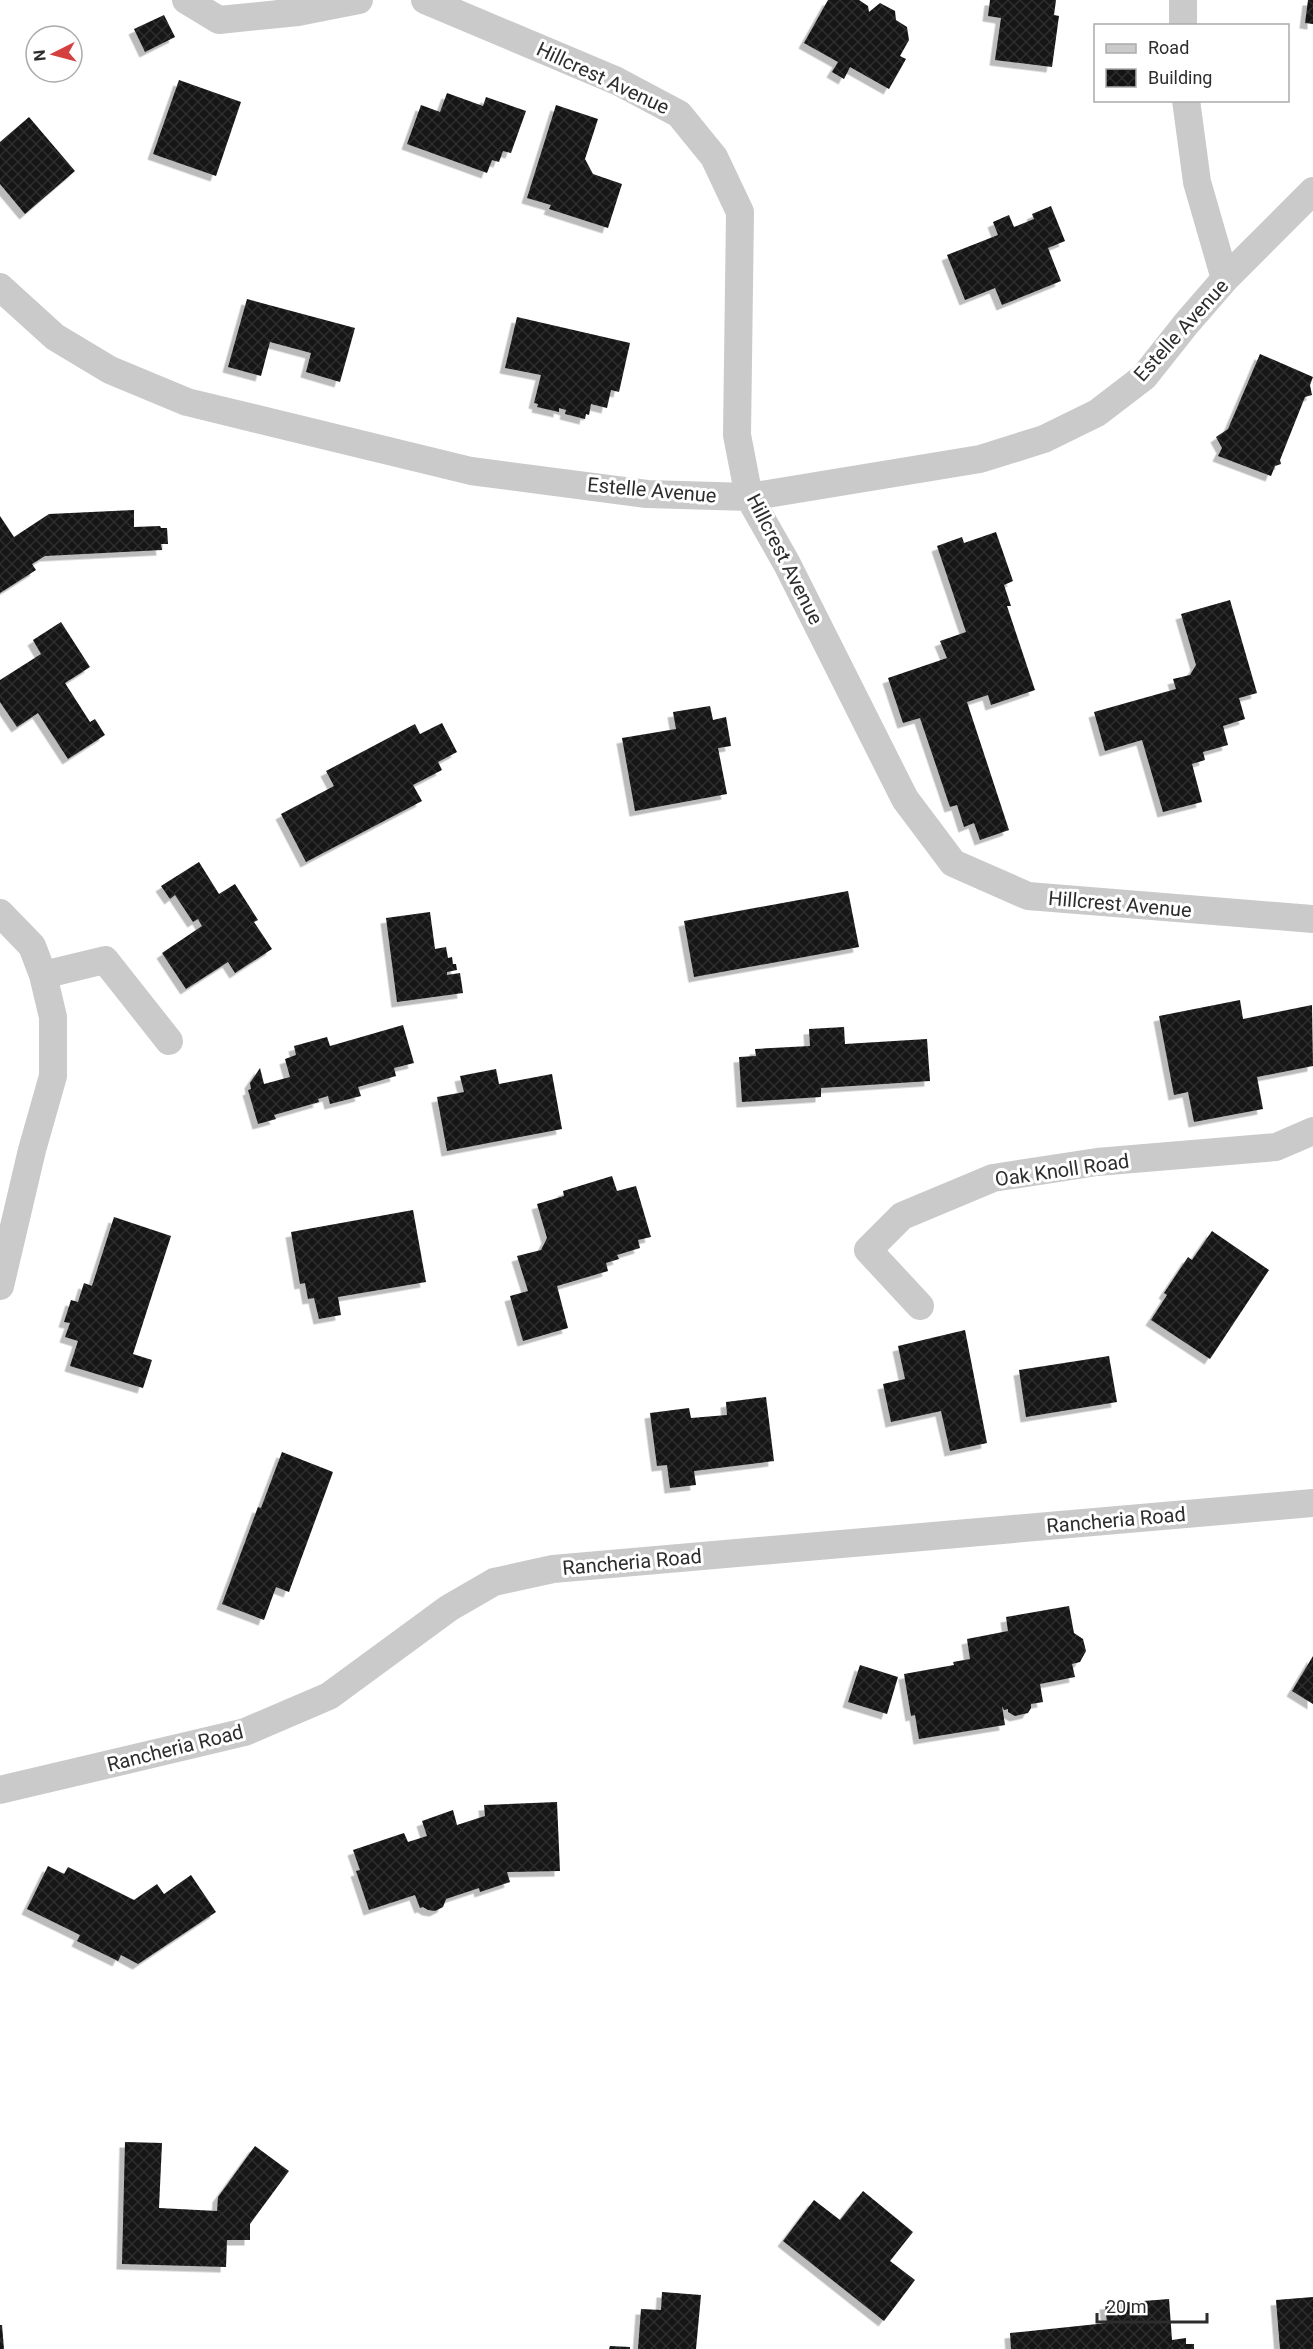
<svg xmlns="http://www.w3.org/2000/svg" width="1313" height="2349" viewBox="0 0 1313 2349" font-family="Roboto,sans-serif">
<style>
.building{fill:url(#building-cross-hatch);filter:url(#shadow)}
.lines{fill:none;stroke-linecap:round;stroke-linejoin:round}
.minor{stroke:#cacaca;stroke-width:28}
.labels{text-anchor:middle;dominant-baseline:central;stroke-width:6;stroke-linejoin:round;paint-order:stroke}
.street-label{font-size:20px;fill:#2d2d2d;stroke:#fff}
</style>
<defs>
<pattern id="building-cross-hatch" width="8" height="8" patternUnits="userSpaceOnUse" patternTransform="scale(1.5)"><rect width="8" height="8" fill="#141414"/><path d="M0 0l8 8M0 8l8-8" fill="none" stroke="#2e2e2e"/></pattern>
<filter id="shadow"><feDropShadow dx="-5.5" dy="5.5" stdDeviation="0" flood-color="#0004"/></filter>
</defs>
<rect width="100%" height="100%" fill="#fff"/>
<path class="building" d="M 828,0 L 859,0 L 868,6 L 869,12 L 880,3 L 895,11 L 896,20 L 907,27 L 909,40 L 900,56 L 906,59 L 889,89 L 850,67 L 844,79 L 832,72 L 838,62 L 804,43 Z
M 990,0 L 1056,0 L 1054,15 L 1059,16 L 1052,67 L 995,60 L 1001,18 L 988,16 Z
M 1308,0 L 1313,0 L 1313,24 L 1305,23 Z
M 164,15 L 175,37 L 145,52 L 134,29 Z
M 179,80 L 241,102 L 216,176 L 153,154 Z
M 447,93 L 483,106 L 486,97 L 526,111 L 511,153 L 503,151 L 499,162 L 492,160 L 487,173 L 407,144 L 421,105 L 440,112 Z
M 556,105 L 598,119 L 585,159 L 593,174 L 622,184 L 608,228 L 549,209 L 551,205 L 527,198 Z
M 29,117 L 75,171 L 25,214 L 0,184 L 0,142 Z
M 1051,206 L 1065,241 L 1048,248 L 1061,281 L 1002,305 L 995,288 L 965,300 L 947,255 L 998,235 L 993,222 L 1009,215 L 1014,227 L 1034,219 L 1032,214 Z
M 247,299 L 355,328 L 340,382 L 306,372 L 311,353 L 270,342 L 261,376 L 228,367 Z
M 517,317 L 630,343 L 619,392 L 611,390 L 607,408 L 591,404 L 589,415 L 586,414 L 585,419 L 565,414 L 566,410 L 559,408 L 559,412 L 537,407 L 538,404 L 534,403 L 541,375 L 505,368 Z
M 1260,354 L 1313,377 L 1310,385 L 1312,395 L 1305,397 L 1280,460 L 1281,464 L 1275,466 L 1271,476 L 1218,456 L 1222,448 L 1216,437 L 1228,429 Z
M 134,510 L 134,527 L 160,526 L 161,528 L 167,528 L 168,544 L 161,544 L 162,550 L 45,556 L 32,564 L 36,570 L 0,593 L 0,516 L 14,537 L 49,514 Z
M 996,532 L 1013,581 L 1004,585 L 1011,606 L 1007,606 L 1035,690 L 991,705 L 988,695 L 967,702 L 1009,830 L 980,840 L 974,823 L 964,827 L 957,805 L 950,807 L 920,718 L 903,723 L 888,678 L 947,658 L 940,641 L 966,632 L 937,546 L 962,537 L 964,543 Z
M 1230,600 L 1257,693 L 1239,698 L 1245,719 L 1223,726 L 1228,745 L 1203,752 L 1205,760 L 1192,764 L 1202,802 L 1163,812 L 1142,740 L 1105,751 L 1094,712 L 1176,689 L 1173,679 L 1190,675 L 1196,665 L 1181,614 Z
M 61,622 L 90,667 L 65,683 L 90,722 L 95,719 L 105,735 L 68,759 L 38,713 L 17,727 L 0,702 L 0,680 L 41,654 L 33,640 Z
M 710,706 L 713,720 L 726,717 L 731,746 L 718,748 L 727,794 L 635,811 L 622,738 L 676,729 L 673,712 Z
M 442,723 L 457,752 L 438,762 L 442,770 L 413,785 L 422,801 L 306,862 L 281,814 L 334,786 L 326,771 L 415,724 L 420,734 Z
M 199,862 L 219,894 L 235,884 L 258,920 L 254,922 L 272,949 L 235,973 L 228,962 L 186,989 L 162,953 L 202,926 L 198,919 L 193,922 L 175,895 L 170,899 L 161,886 Z
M 848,891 L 859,947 L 694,977 L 684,921 Z
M 430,912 L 435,949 L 446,947 L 448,958 L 452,957 L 453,964 L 456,964 L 457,970 L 447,972 L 447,975 L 460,973 L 463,993 L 397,1002 L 386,918 Z
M 1240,1000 L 1243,1019 L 1312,1005 L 1313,1066 L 1257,1077 L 1263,1109 L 1194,1122 L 1188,1092 L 1174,1095 L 1159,1016 Z
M 403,1025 L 414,1063 L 394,1068 L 396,1076 L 358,1087 L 361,1096 L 330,1104 L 328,1096 L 318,1099 L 319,1102 L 274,1115 L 276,1119 L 258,1124 L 248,1090 L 251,1089 L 250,1083 L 260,1068 L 264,1084 L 290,1077 L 285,1059 L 296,1055 L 294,1046 L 327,1037 L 330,1046 Z
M 844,1027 L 845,1044 L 927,1039 L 930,1081 L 821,1088 L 821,1097 L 742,1102 L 739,1057 L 756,1056 L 755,1049 L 810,1046 L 809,1029 Z
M 496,1069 L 499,1084 L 552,1074 L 562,1129 L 447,1151 L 437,1097 L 464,1092 L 460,1076 Z
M 612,1176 L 617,1191 L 636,1186 L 651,1237 L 638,1240 L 640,1248 L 617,1255 L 619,1259 L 606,1263 L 608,1271 L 557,1286 L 568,1328 L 523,1341 L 510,1296 L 528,1291 L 517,1256 L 541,1250 L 547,1238 L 537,1204 L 564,1196 L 563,1191 Z
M 413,1210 L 426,1282 L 338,1297 L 341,1315 L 319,1319 L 314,1298 L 308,1299 L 305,1283 L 300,1284 L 291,1232 Z
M 114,1217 L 171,1236 L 133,1354 L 152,1360 L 143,1388 L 70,1366 L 78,1341 L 65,1337 L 70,1323 L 64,1322 L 71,1300 L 78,1302 L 84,1283 L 92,1286 Z
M 1212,1231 L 1269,1270 L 1210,1359 L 1151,1320 L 1167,1295 L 1164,1293 L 1188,1257 L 1192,1260 Z
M 965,1330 L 987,1443 L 950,1451 L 941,1411 L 891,1422 L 883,1384 L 905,1379 L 898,1346 Z
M 1109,1356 L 1117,1402 L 1026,1417 L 1019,1370 Z
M 766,1397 L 774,1461 L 694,1471 L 696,1485 L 670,1488 L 667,1465 L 657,1466 L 650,1413 L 689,1408 L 691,1418 L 727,1415 L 726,1402 Z
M 282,1452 L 333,1472 L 289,1592 L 276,1587 L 264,1620 L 222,1604 L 258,1507 L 261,1508 Z
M 1069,1606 L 1074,1633 L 1083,1639 L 1086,1651 L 1080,1662 L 1072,1664 L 1075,1677 L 1040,1684 L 1043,1702 L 1031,1704 L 1031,1708 L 1028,1713 L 1015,1716 L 1008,1712 L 1008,1709 L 1004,1710 L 1002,1706 L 1005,1725 L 919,1739 L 915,1715 L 911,1716 L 904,1674 L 954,1665 L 953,1662 L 970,1659 L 967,1639 L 1008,1631 L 1006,1617 Z
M 1313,1656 L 1313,1704 L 1292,1691 Z
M 860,1665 L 898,1677 L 887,1714 L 848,1702 Z
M 557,1802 L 560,1871 L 507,1872 L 510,1882 L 480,1892 L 479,1888 L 446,1899 L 443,1907 L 435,1911 L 428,1910 L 423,1907 L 420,1908 L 415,1895 L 369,1910 L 356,1871 L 360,1870 L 353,1850 L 404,1833 L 408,1842 L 427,1836 L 422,1821 L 453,1810 L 457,1825 L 485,1816 L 484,1805 Z
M 48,1866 L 64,1874 L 68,1867 L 134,1900 L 157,1884 L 164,1894 L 191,1875 L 216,1912 L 138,1964 L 121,1955 L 118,1961 L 77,1941 L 80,1935 L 27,1909 Z
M 125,2142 L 162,2143 L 159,2208 L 217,2211 L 218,2197 L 255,2146 L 289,2171 L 250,2224 L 250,2240 L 227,2240 L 226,2267 L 122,2264 Z
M 863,2191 L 913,2232 L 890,2261 L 915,2280 L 884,2321 L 783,2241 L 814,2200 L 840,2220 Z
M 662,2292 L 701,2295 L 696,2349 L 638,2349 L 641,2309 L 661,2310 Z
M 1313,2297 L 1313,2349 L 1280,2349 L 1276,2300 Z
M 1169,2299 L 1172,2340 L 1186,2338 L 1186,2344 L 1194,2344 L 1194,2349 L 1011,2349 L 1010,2333 L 1107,2323 L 1105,2304 Z
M 0,2325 L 2,2325 L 4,2349 L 0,2349 Z
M 610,2346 L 630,2347 L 630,2349 L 609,2349 Z"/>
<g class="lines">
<path class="minor" d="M 186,0 L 219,20 L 298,12 L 359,0
M 425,0 L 617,81 L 679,114 L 714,157 L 740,212 L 737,435 L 749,497 L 787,564 L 905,799 L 953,863 L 1028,896 L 1313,919
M 1183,0 L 1183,26
M 1186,100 L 1197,182 L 1225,279
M 0,287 L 55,337 L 110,370 L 187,402 L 471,471 L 647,494 L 749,497 L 980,459 L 1044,439 L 1097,413 L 1144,377 L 1186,324 L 1225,279 L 1313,191
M 0,913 L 32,946 L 43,975 L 53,1017 L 53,1076 L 32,1150 L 0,1286
M 43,975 L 105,960 L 169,1041
M 920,1306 L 868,1250 L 902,1216 L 993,1178 L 1097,1162 L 1276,1147 L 1313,1131
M 0,1790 L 245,1732 L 329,1696 L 449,1608 L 494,1582 L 553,1569 L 1313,1503"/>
</g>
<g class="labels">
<g class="street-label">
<text transform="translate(603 78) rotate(25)">Hillcrest Avenue</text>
<text transform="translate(1181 330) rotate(-48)">Estelle Avenue</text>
<text transform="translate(652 490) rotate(5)">Estelle Avenue</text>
<text transform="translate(785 559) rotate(63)">Hillcrest Avenue</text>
<text transform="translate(1120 904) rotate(5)">Hillcrest Avenue</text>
<text transform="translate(1062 1170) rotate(-8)">Oak Knoll Road</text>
<text transform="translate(1116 1520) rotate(-5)">Rancheria Road</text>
<text transform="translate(632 1562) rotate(-5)">Rancheria Road</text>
<text transform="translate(175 1748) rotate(-14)">Rancheria Road</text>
</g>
</g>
<rect x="1094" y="24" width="195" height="78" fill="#ffffff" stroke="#ababab" stroke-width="1.5"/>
<rect x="1106" y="44" width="30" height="9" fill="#cacaca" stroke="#ababab" stroke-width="1.5"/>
<text x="1148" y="54" font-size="18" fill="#2d2d2d">Road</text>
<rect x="1106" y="69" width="30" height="18" fill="url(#building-cross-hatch)" stroke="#ababab" stroke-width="1.5"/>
<text x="1148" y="84" font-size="18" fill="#2d2d2d">Building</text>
<g transform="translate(54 54) rotate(264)"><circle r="28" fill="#ffffff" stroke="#ababab" stroke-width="1.5"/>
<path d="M0-4.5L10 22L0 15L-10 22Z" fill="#d43f3f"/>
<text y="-9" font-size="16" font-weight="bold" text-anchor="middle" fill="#2d2d2d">N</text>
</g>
<path d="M1097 2313v9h110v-9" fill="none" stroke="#2d2d2d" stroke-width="3"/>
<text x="1106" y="2313" font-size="18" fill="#2d2d2d" stroke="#ffffff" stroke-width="4.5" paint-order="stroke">20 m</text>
</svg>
